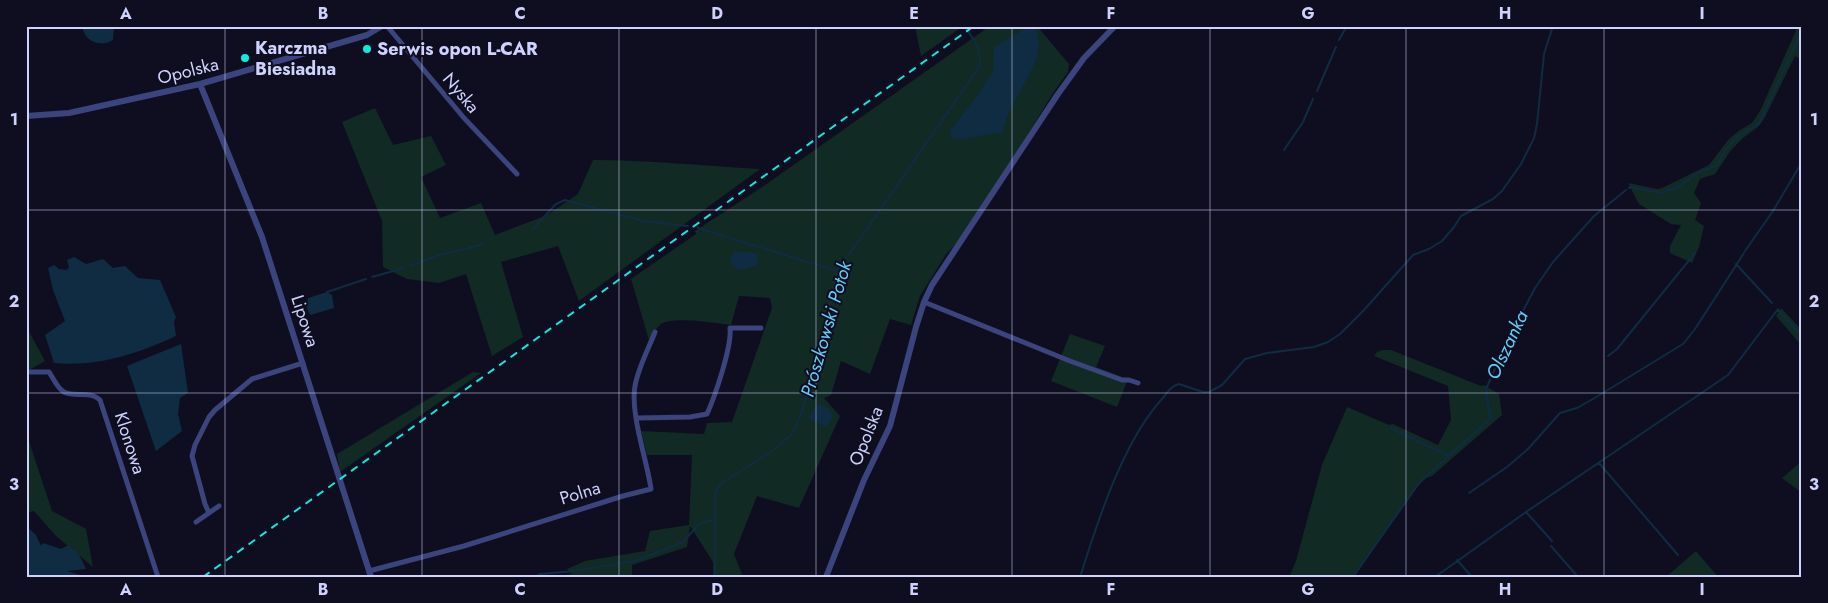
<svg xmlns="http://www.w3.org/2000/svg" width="1828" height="603" viewBox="0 0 1828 603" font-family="Jost,sans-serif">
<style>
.green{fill:#112a24}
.water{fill:#0f2c43}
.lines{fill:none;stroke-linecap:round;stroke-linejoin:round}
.stream{stroke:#0f2c43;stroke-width:2}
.minor{stroke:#3b447c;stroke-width:5}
.tertiary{stroke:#3b447c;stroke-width:6}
.rail{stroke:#0debdb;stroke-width:2;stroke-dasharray:8 6;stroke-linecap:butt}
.grid{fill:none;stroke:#cfd2fc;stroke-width:1;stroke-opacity:0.55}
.poi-dot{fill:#0debdb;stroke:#0e0e20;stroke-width:2}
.labels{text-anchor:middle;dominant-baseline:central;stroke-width:4;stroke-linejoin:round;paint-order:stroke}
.poi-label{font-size:18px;font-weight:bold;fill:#cfd2fc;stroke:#0e0e20;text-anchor:start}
.street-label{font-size:18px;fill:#cfd2fc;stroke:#0e0e20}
.water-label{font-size:19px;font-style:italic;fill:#63ccf7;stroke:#0e0e20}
.neatline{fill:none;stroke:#cfd2fc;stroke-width:2}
.grid-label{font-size:16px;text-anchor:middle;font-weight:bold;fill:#cfd2fc}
</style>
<rect width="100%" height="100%" fill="#0e0e20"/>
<path class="green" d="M 915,26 L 963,26 L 921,56 Z
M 990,26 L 1037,26 L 1069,64 L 1068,72 L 1054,92 L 965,235 L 947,253 L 920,296 L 911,325 L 890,319 L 870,374 L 841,361 L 831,395 L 824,398 L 840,416 L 799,508 L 757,496 L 734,554 L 743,577 L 713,577 L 713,562 L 690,526 L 687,547 L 632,565 L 632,577 L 561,576 L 572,574 L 567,569 L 585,561 L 645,551 L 650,531 L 689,525 L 692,455 L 647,455 L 641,431 L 704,434 L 707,423 L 732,422 L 772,308 L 770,298 L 739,296 L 731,325 C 716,323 673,316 661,324 C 656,328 653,335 649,340 L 631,279 L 696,234 L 695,231 L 768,183 Z
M 1798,26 L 1802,26 L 1802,60 L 1795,56 L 1764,119 L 1758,127 L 1743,138 L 1731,150 L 1715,174 L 1700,179 L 1694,193 L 1701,203 L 1695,220 L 1704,226 L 1699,247 L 1692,263 L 1670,253 L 1670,246 L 1681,225 L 1671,224 L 1639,204 L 1629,185 L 1629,183 L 1657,189 L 1662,188 L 1709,165 L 1728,140 L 1737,132 L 1752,123 L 1760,111 Z
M 375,108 L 393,145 L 431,136 L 446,165 L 421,177 L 440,218 L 481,203 L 495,235 L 547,215 L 578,194 L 593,160 C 649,160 704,166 760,169 L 579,301 L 558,246 L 501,262 L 523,337 L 492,356 L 466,274 L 439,283 L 407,279 L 383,267 L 382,221 L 342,122 Z
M 1781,308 L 1802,330 L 1802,346 L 1776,316 Z
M 26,326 L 45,361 L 26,372 Z
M 1070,334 L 1105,346 L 1096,367 L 1128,379 L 1117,407 L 1051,381 Z
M 1383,350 L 1391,350 L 1481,386 L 1484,385 L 1499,394 L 1502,415 L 1432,476 L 1426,478 L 1419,485 L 1353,577 L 1289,577 L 1296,561 L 1322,465 L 1347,407 L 1389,425 L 1393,424 L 1438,445 L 1451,420 L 1448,386 L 1374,356 L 1377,352 Z
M 473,372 L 481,373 L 340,472 L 337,454 Z
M 26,432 L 52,511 L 86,529 L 93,567 L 56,536 L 34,511 L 26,513 Z
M 1802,461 L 1802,493 L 1782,478 Z
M 1696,551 L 1718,577 L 1666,577 Z"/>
<path class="water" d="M 82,26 L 114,26 L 113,40 C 100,48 84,41 82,26 Z
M 1031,27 L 1036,27 C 1037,33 1039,40 1039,46 C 1037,73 1007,104 1003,132 L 960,139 L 951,138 L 950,131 L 979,93 L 993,71 L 994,47 L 1023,30 Z
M 734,251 L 757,253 L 758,265 L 742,270 L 733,267 L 730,258 Z
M 74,257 L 86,264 L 103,259 L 113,268 L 125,266 L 138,278 L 160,280 L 176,317 L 174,322 L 176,336 C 136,354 99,367 54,363 L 45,335 L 65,321 L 53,290 L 48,268 L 54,265 L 59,269 L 67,270 L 69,267 L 67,260 Z
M 327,292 L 332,295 L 334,308 L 310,315 L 306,306 L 308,298 Z
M 181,344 L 188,393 L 180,398 L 178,414 L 182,431 L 156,451 L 127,366 Z
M 819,403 L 831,411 L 831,415 L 833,417 L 826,427 L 808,418 Z
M 26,526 L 36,535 L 41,546 L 43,543 L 61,549 L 69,545 L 78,553 L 86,569 L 67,571 L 87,577 L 26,577 Z"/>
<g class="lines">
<path class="stream" d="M 1339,40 L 1347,26
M 1317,91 L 1336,47
M 1284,150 L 1303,122 L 1313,99
M 1629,188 L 1631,187 L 1661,193 L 1676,188 L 1701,171 L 1716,166 L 1727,148 L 1738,136 L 1759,124 L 1802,30
M 698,228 L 726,237
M 532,230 L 556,204 L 565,200 L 643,221 L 688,226
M 730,238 L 837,271
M 1745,251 L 1773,211 L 1802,162
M 1736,264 L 1772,303
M 410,266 L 439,255 L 485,244
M 372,277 L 404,268
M 327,292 L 366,279
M 1778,310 L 1802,336
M 1608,356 L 1617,349 L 1695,253
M 1390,428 L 1449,456
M 1599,463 L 1678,555
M 1469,493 L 1507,467 L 1528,449 L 1560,413 L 1577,408 L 1593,399 L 1683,344 L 1695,329 L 1744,253
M 1526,512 L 1552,541
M 1551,546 L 1578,577
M 1457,560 L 1472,577
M 1081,574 C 1098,520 1124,440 1162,399 C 1167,393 1171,386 1179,384 L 1203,392 L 1209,392 L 1222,385 L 1245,359 L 1267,353 L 1314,347 L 1328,342 L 1340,334 L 1364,310 L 1413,255 L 1429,249 L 1442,241 L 1454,227 L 1461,216 L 1493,199 L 1502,191 L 1521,164 L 1534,138 L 1537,124 L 1544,54 L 1553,26
M 535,577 L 540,574 L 575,571 L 635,561 L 683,542 L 700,523 L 714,520
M 715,577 L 715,497 L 717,489 L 722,483 L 774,450 L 792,434 L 801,415 L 820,346 L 837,271 L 843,261 L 853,249 L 979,67 C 983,49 974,40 964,26
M 1353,577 L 1419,483 L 1490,419 L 1486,389 L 1507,341 L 1535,288 L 1553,262 L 1594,216 L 1626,190
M 1435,577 L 1526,512 L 1728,375 L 1778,309"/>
<path class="minor" d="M 387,26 L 464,118 L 517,174
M 924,302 L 1070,361 L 1122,380 L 1129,380 L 1138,383
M 26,372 L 49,372 C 54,379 57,388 64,392 C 76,398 89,390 100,400 L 158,577
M 637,418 L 690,417 L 707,414 C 715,396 732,347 730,328 L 761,328
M 209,513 L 205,504 L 192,456 L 195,445 L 209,417 L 215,410 L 252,379 L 303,363
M 196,522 L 219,506
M 369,571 L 464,546 L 623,496 L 651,489 C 647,460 630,414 635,386 C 638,368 648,350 655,332"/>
<path class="tertiary" d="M 200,84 L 262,237 L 371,577
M 26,116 L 69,113 L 200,84 L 367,35 L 382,26
M 826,577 L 864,480 L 890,426 L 916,327 L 924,302 L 932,285 L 1058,94 L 1084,58 L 1115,26"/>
<path class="rail" d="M 203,577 L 974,26"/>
</g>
<path class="grid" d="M 225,26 L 225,577M 422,26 L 422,577M 619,26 L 619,577M 816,26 L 816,577M 1012,26 L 1012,577M 1210,26 L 1210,577M 1406,26 L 1406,577M 1604,26 L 1604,577M 26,210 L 1802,210M 26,393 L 1802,393"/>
<g class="poi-dot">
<circle cx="367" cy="49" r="5"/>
<circle cx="245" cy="58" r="5"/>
</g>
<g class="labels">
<g class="poi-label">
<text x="255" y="48">Karczma<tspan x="255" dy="21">Biesiadna</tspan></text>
<text x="377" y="49">Serwis opon L-CAR</text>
</g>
<g class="street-label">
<text transform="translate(188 71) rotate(-14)">Opolska</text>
<text transform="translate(461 93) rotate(50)">Nyska</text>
<text transform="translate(305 321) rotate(72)">Lipowa</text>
<text transform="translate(866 436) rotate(-68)">Opolska</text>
<text transform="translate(130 443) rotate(72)">Klonowa</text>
<text transform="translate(580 493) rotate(-17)">Polna</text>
</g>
<g class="water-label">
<text transform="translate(826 329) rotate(-74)">Prószkowski Potok</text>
<text transform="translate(1507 345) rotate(-65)">Olszanka</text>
</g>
</g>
<rect width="1828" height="603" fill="none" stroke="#0e0e20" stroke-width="55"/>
<rect x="28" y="28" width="1772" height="548" class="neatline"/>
<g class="grid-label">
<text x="126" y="19">A</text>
<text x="323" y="19">B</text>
<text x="520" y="19">C</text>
<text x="717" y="19">D</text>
<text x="914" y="19">E</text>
<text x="1111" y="19">F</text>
<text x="1308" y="19">G</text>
<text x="1505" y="19">H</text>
<text x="1702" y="19">I</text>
<text x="14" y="125">1</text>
<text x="1814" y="125">1</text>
<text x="14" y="307">2</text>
<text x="1814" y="307">2</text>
<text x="14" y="490">3</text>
<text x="1814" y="490">3</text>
<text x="126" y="595">A</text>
<text x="323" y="595">B</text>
<text x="520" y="595">C</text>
<text x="717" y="595">D</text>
<text x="914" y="595">E</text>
<text x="1111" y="595">F</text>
<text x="1308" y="595">G</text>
<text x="1505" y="595">H</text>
<text x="1702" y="595">I</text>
</g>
</svg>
